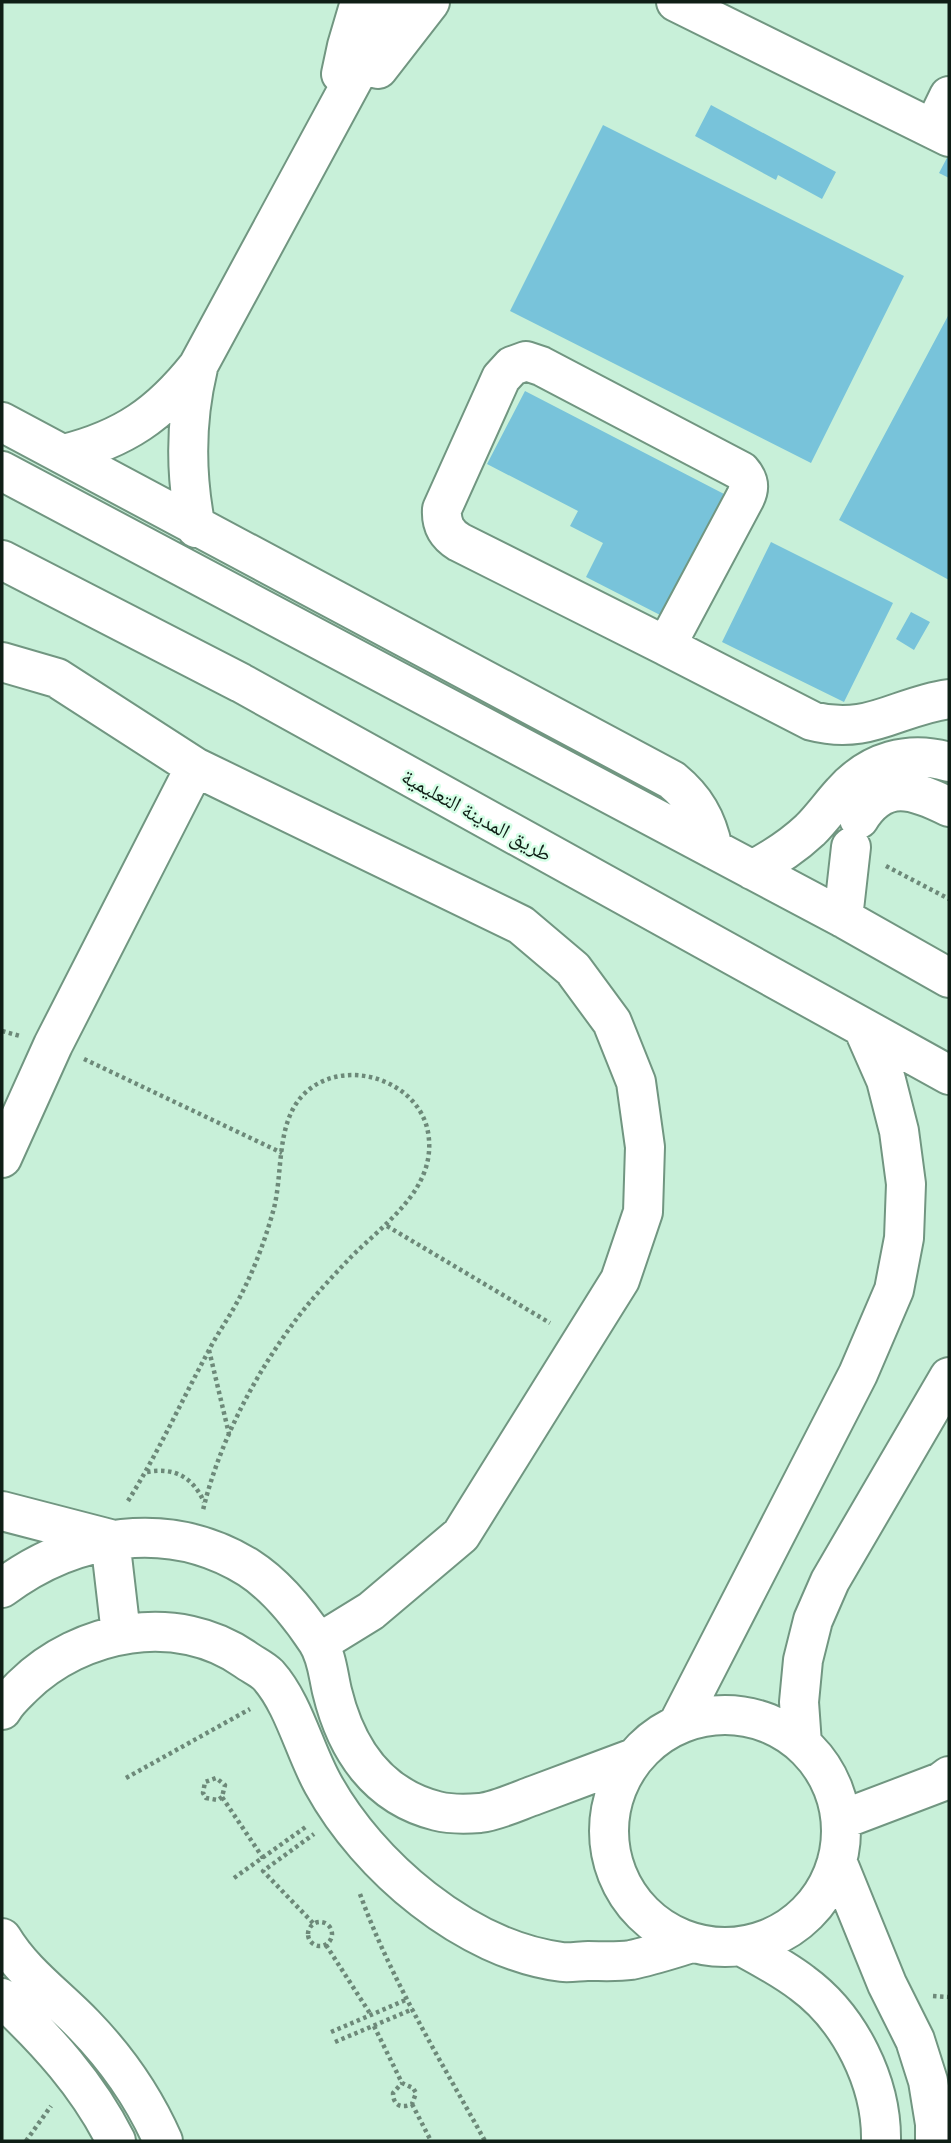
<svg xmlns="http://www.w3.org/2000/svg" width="951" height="2143" viewBox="0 0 951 2143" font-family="'Archivo Narrow','Noto Naskh Arabic',sans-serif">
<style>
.building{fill:#78c3da}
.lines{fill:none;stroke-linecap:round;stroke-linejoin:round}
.minor-casing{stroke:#719681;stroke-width:42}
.path{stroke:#6d8979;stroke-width:4.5;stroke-dasharray:3.5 3.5;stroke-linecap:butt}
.minor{stroke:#fff;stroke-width:38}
.labels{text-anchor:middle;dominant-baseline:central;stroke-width:5;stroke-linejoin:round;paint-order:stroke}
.street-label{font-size:21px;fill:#0f1e16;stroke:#d5fee6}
</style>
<rect width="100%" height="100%" fill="#c8f0d9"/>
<path class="building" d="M 711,105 L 836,172 L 822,199 L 778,175 L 776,180 L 695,136 Z
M 603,125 L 904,276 L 811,463 L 510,311 Z
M 949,154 L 949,178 L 939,173 Z
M 949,314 L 949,580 L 839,520 Z
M 525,391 L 726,495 L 664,617 L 586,577 L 603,543 L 570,526 L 578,511 L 487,464 Z
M 771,542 L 893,603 L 844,702 L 722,642 Z
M 911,612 L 930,622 L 914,650 L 896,639 Z"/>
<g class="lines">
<g class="minor-casing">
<path id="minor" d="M 676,2 L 949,137
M 378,69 L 430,2
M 341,74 L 347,46 L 360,2
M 933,129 L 949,96
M 526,361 L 541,366 L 741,471 C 749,480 750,488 745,498 L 666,646 L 459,542 C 446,534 441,524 442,509 L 501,378 L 512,366 Z
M 2,422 L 672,780 C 695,799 707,819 713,849
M 64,454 C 124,439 160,414 198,366 L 395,2
M 2,471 L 843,918 L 949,978
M 196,528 C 185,473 185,422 198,368
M 2,560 L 241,683 L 949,1075
M 666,646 L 812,721 C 869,736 897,706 949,699
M 2,662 L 57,678 L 195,767 L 521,925 L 573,969 L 612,1022 L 636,1082 L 645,1147 L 643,1212 L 620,1280 L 461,1535 L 371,1611 L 319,1643
M 859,819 C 884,778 915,790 949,807
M 752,870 C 773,859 793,846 810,830 C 822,818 831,805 842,793 C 870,761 909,750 949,762
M 843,918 L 851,847
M 2,1158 L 53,1045 L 195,767
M 2,1511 L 110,1539 L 121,1634
M 2,1588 C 74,1534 169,1518 249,1568 C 277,1586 299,1614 317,1641 C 327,1656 328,1674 332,1691 C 346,1749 377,1796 437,1811 C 449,1814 467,1814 480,1813 C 497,1811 518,1801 535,1795 C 568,1783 601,1770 634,1758
M 2,1710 C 7,1701 15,1694 23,1686 C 80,1630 177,1611 246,1660 C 253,1665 262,1669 268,1675 C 294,1704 304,1750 323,1784 C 368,1866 466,1950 562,1962 C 570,1963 580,1961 588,1961 C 602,1961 617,1962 631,1960 C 651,1956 672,1949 692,1943
M609 1831a116 116 0 1 1 232 0a116 116 0 1 1-232 0Z
M 678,1724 L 858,1374 L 894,1290 L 904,1238 L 906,1184 L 899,1131 L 886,1080 L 864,1030
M 802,1744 L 799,1702 L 803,1660 L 813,1620 L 830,1581 L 949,1377
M 841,1820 L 941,1782 L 949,1776
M 837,1861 L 887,1984 L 915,2040 L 928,2081 L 935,2124 L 935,2141
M 2,1938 C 23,1973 56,1996 84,2025 C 117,2059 144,2098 163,2141
M 743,1947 C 763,1958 784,1969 802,1983 C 850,2018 882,2083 881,2141
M 2,1998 C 47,2040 88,2085 116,2141"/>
</g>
<path class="path" d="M 886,866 L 949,899
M 2,1031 L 20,1036
M 84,1059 L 282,1153
M 387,1226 L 550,1323
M 209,1350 L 229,1434
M 147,1472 C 174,1467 193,1477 204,1502
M 128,1501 C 158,1453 181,1402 208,1352 C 216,1336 226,1322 235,1306 C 252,1276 265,1241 274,1208 C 283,1172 276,1125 302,1096 C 340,1055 418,1078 428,1132 C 438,1188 385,1223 351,1257 C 332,1277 312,1298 295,1321 C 254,1376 219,1443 203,1510
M 126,1778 L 250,1709
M 222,1797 L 218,1800 L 206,1798 L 203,1793 L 205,1782 L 216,1778 L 225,1785 L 222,1797 L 263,1858
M 234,1878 L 307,1826
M 360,1894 C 391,1980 441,2061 485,2141
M308 1934a12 12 0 1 1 24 0a12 12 0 1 1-24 0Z
M 313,1923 L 263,1871 L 314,1834
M 326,1945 L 371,2015
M 933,1996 L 949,1997
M 374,2026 L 402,2083 L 413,2088 L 416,2093 L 412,2104 C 401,2109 393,2105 393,2093 L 402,2083
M 331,2032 L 408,1999
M 335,2042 L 413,2009
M 412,2104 L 431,2141
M 26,2141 L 51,2106"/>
<use href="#minor" class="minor"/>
</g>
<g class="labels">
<g class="street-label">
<text transform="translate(477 815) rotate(29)">طريق المدينة التعليمية</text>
</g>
</g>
<rect width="951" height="2143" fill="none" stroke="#0f1e16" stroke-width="7"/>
</svg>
